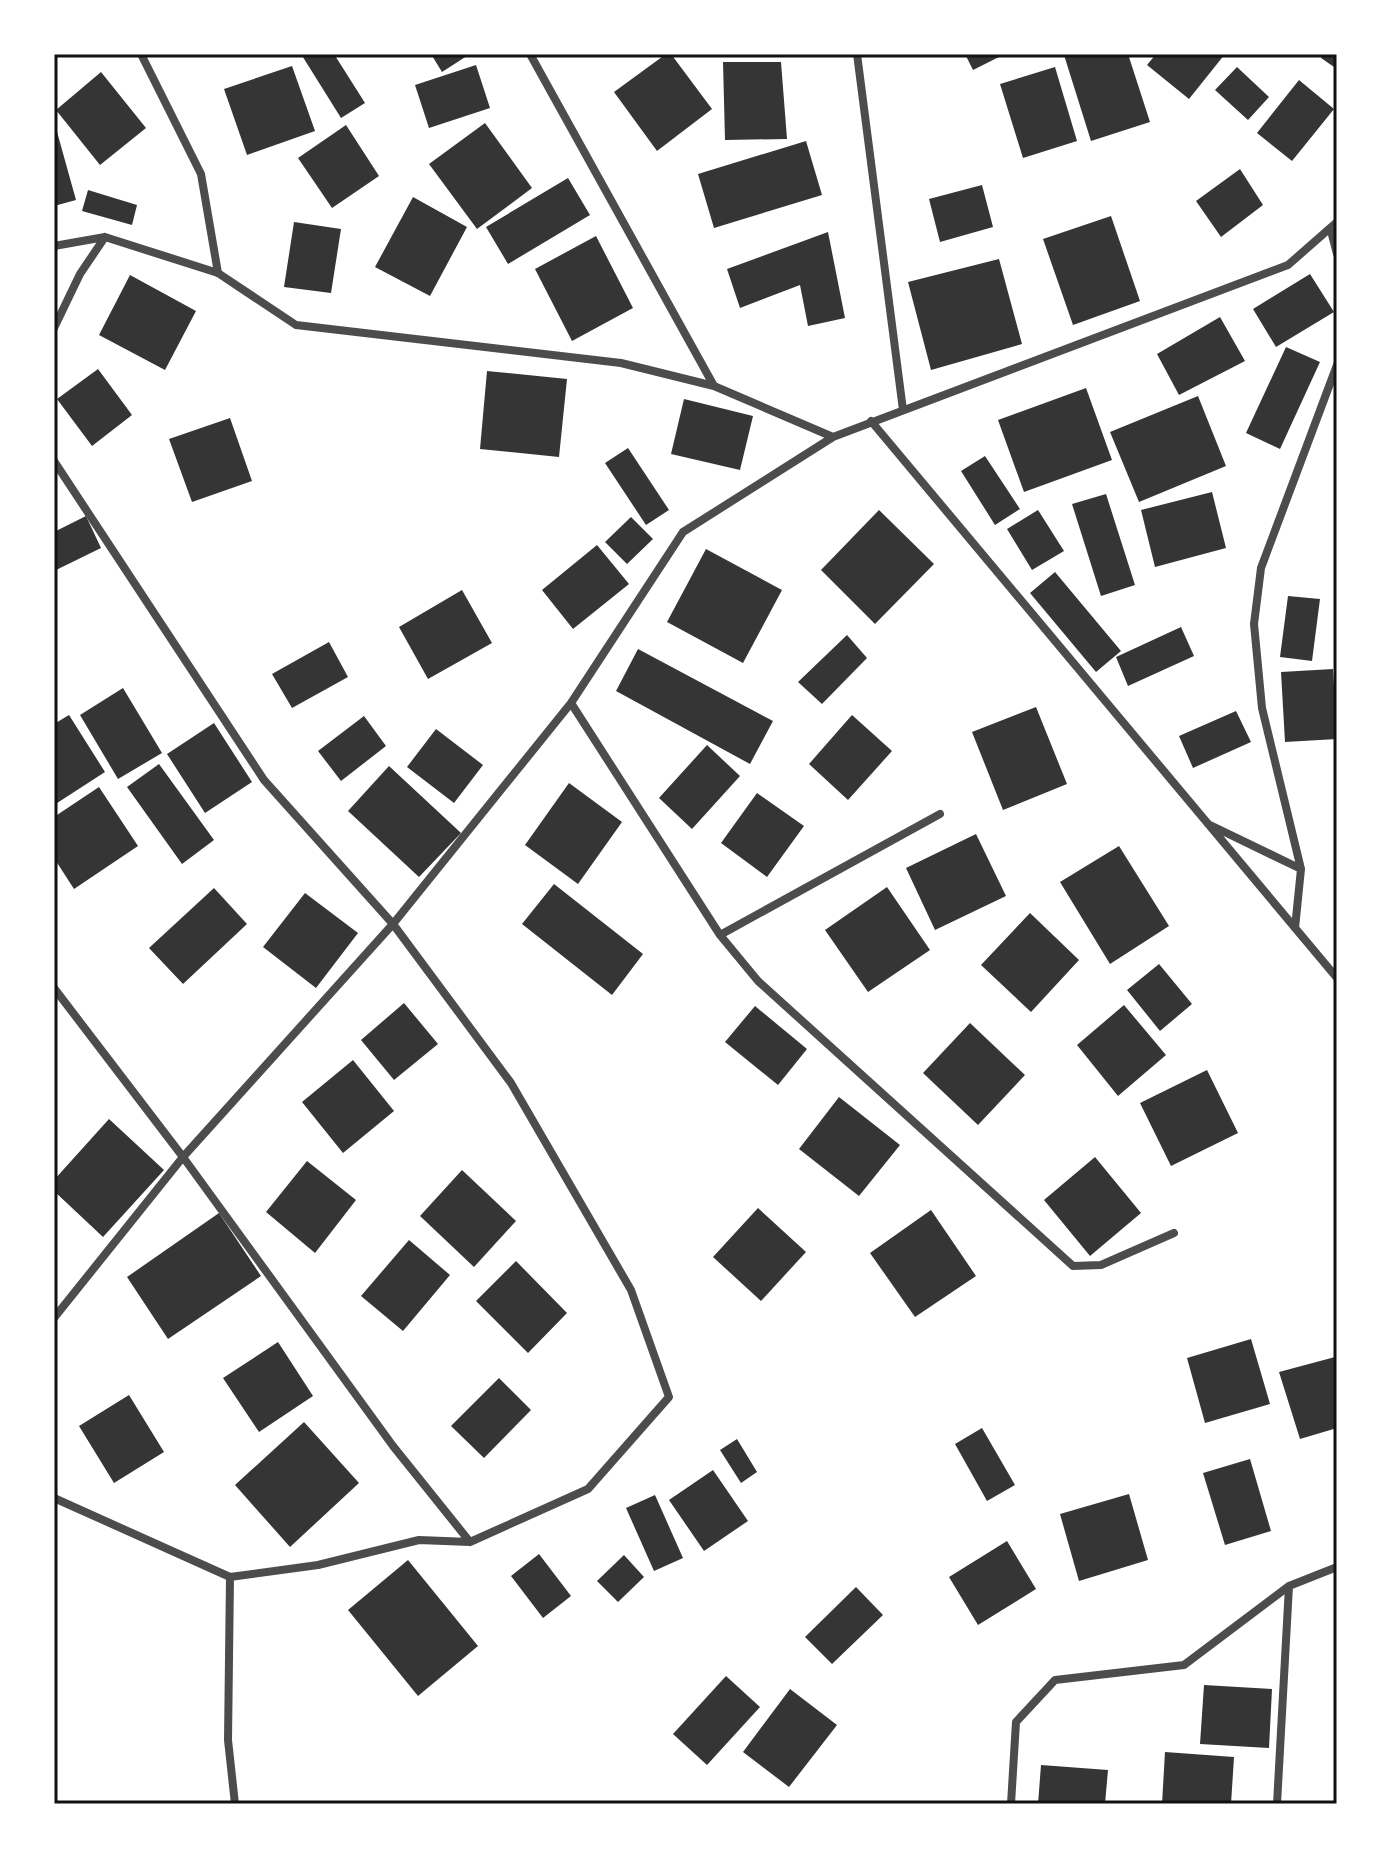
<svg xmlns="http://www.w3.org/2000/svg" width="1391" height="1858" viewBox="0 0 1391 1858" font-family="'Nunito Sans',sans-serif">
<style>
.building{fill:#353535}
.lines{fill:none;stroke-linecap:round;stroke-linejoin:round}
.minor{stroke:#4c4c4c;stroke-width:8}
.neatline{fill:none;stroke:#111;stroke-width:3}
</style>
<rect width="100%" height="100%" fill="#fff"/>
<path class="building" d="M 301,54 L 334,54 L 365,103 L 341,118 Z
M 431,54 L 470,54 L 442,72 Z
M 666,54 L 671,54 L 712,109 L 657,151 L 614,92 Z
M 965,54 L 1005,54 L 973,70 Z
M 1128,54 L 1150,122 L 1091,141 L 1064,55 Z
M 1156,54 L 1225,54 L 1189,99 L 1147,65 Z
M 1323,54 L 1337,54 L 1337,69 L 1321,58 Z
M 723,62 L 781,62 L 787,139 L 725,140 Z
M 476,65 L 490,108 L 429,128 L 415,85 Z
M 292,66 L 315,131 L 247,155 L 224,89 Z
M 1055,67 L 1077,141 L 1023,158 L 1000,84 Z
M 1237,67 L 1269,97 L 1248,120 L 1215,90 Z
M 101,72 L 146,128 L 100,165 L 56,110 Z
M 1299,80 L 1334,109 L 1292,161 L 1257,133 Z
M 54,121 L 76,200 L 54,206 Z
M 485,123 L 532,188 L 477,229 L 429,164 Z
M 346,125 L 379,176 L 332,208 L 298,158 Z
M 806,141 L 822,195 L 714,228 L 698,174 Z
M 1240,169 L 1263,205 L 1221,237 L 1196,201 Z
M 568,178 L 590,215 L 508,264 L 486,227 Z
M 982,185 L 993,227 L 940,242 L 929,199 Z
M 88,190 L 137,205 L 132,225 L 82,211 Z
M 413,197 L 467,227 L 430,296 L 375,267 Z
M 1111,216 L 1140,301 L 1073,325 L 1043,239 Z
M 294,222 L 341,229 L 331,293 L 284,287 Z
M 828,232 L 845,318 L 808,326 L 800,285 L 740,308 L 727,269 Z
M 596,236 L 633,308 L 572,341 L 535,269 Z
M 999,259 L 1022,344 L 931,370 L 908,282 Z
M 1310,274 L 1334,312 L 1276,347 L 1253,309 Z
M 130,275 L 196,311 L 165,370 L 99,335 Z
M 1220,317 L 1245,361 L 1179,395 L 1157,354 Z
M 1286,347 L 1320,362 L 1280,449 L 1246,433 Z
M 98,369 L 132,415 L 92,446 L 57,399 Z
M 487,371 L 567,379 L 559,457 L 480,449 Z
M 1086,388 L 1112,460 L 1024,492 L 998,420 Z
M 1198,396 L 1226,466 L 1139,502 L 1110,432 Z
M 684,399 L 753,416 L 740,470 L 671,454 Z
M 230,418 L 252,481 L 192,502 L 169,439 Z
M 628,448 L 669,510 L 646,525 L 605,463 Z
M 985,456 L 1020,509 L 995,525 L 961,471 Z
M 1212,492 L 1226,548 L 1155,567 L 1141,510 Z
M 1106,494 L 1135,585 L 1101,596 L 1072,504 Z
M 879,510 L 934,564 L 875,624 L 821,570 Z
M 1038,510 L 1064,551 L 1032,570 L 1007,529 Z
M 86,516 L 101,548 L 54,571 L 54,532 Z
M 631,517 L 653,539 L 627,564 L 605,542 Z
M 597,545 L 629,584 L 573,629 L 542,590 Z
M 706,549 L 782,590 L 743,663 L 667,622 Z
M 1055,572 L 1121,651 L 1096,672 L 1030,593 Z
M 462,590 L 492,643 L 428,679 L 399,627 Z
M 1288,596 L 1320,599 L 1312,661 L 1280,657 Z
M 1181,627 L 1194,656 L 1128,686 L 1116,657 Z
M 847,635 L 867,658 L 822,704 L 798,682 Z
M 329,642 L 348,677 L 292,708 L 272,674 Z
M 638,649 L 773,721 L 750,764 L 616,691 Z
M 1333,669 L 1337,739 L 1285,742 L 1281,672 Z
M 123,688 L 162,753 L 118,779 L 80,715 Z
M 1036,707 L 1067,784 L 1003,810 L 972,732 Z
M 1236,711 L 1251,742 L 1193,768 L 1179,736 Z
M 69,715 L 105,772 L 54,805 L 54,724 Z
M 852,715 L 892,751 L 848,800 L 809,764 Z
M 364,716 L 386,746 L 341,781 L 318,751 Z
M 214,723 L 252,782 L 205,813 L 167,754 Z
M 436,729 L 483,765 L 454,803 L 407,767 Z
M 707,745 L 740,776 L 692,829 L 659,798 Z
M 159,764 L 214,840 L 182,864 L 127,787 Z
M 389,766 L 461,833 L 419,877 L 348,811 Z
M 569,783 L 622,822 L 578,884 L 525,845 Z
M 99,787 L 138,846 L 74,889 L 54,858 L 54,817 Z
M 757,793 L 804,826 L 767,877 L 721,843 Z
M 976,834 L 1006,896 L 935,930 L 906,868 Z
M 1119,846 L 1169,926 L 1110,964 L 1060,882 Z
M 554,884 L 643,954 L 612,995 L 522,924 Z
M 887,887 L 930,950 L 868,992 L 825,930 Z
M 214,888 L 247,924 L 183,984 L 149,948 Z
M 305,893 L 358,933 L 316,988 L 263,947 Z
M 1030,913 L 1079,960 L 1031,1012 L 981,965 Z
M 1159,964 L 1192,1004 L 1160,1031 L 1127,990 Z
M 404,1003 L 438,1044 L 394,1080 L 361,1040 Z
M 1124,1005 L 1166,1055 L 1118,1096 L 1077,1045 Z
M 755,1006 L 807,1049 L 778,1085 L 725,1042 Z
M 970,1023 L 1025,1075 L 978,1125 L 923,1073 Z
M 353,1060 L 394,1111 L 343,1153 L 302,1102 Z
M 1207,1070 L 1238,1133 L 1171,1166 L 1140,1103 Z
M 839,1097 L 900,1145 L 859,1196 L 799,1149 Z
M 109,1119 L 164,1170 L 103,1237 L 54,1191 L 54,1180 Z
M 1095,1157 L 1141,1213 L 1090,1256 L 1044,1200 Z
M 307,1161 L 356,1200 L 315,1253 L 266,1212 Z
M 462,1170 L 516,1221 L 474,1267 L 420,1216 Z
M 758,1208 L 806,1252 L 761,1301 L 713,1257 Z
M 931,1210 L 976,1276 L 915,1317 L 870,1253 Z
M 219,1213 L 261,1276 L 168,1339 L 127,1277 Z
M 409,1240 L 450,1275 L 403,1331 L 361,1296 Z
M 516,1261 L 567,1313 L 528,1353 L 476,1301 Z
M 1251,1339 L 1270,1404 L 1205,1423 L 1187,1358 Z
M 278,1342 L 313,1396 L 259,1432 L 223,1378 Z
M 1335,1357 L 1337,1428 L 1300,1439 L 1279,1372 Z
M 499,1378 L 531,1410 L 484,1458 L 451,1426 Z
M 129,1395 L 164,1452 L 114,1483 L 79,1426 Z
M 304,1422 L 359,1483 L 290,1547 L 235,1485 Z
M 982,1428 L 1015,1485 L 987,1501 L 955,1444 Z
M 737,1439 L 757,1472 L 741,1483 L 720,1450 Z
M 1250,1459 L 1271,1531 L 1225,1545 L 1203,1473 Z
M 713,1470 L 748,1521 L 704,1551 L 669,1500 Z
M 1129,1494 L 1148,1560 L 1079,1581 L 1060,1514 Z
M 655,1495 L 683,1558 L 654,1571 L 626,1508 Z
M 1007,1541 L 1036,1589 L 978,1625 L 949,1577 Z
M 539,1554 L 571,1596 L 543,1618 L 511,1576 Z
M 624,1555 L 644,1577 L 618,1602 L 597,1581 Z
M 408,1560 L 478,1646 L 418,1696 L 348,1610 Z
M 856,1587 L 883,1615 L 832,1664 L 805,1637 Z
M 726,1676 L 760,1707 L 707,1765 L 673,1734 Z
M 1204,1685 L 1272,1689 L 1269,1748 L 1200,1744 Z
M 790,1689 L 837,1725 L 789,1787 L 743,1752 Z
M 1165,1752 L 1234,1757 L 1231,1804 L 1162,1804 Z
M 1041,1765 L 1108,1770 L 1105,1804 L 1038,1804 Z"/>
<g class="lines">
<path class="minor" d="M 141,54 L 201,174 L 218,273
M 530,54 L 714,386 L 833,437
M 857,54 L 903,410
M 1331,231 L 1337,254
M 54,246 L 105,237 L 218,273 L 296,325 L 621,363 L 714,386
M 54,328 L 80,274 L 105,237
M 871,421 L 1337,978
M 54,461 L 264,780 L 393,924 L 511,1083 L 631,1290 L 669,1397 L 588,1489 L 470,1542 L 419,1540 L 318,1565 L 230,1577 L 54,1498
M 571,703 L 720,935 L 758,981 L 1073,1266 L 1101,1265 L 1174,1233
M 1208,824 L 1301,869
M 1295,928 L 1301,869 L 1262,708 L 1254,624 L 1261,568 L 1337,365
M 720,935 L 940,814
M 54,988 L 183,1157 L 393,1446 L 470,1542
M 54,1318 L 183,1157 L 393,924 L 571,703 L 683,532 L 833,437 L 1288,265 L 1337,222
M 230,1577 L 228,1740 L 235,1804
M 1011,1804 L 1016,1722 L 1055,1680 L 1184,1665 L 1289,1586
M 1277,1804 L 1289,1586 L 1337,1567"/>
</g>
<rect width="1391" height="1858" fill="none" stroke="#ffffff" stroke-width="112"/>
<rect x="56" y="56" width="1279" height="1746" class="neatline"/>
</svg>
